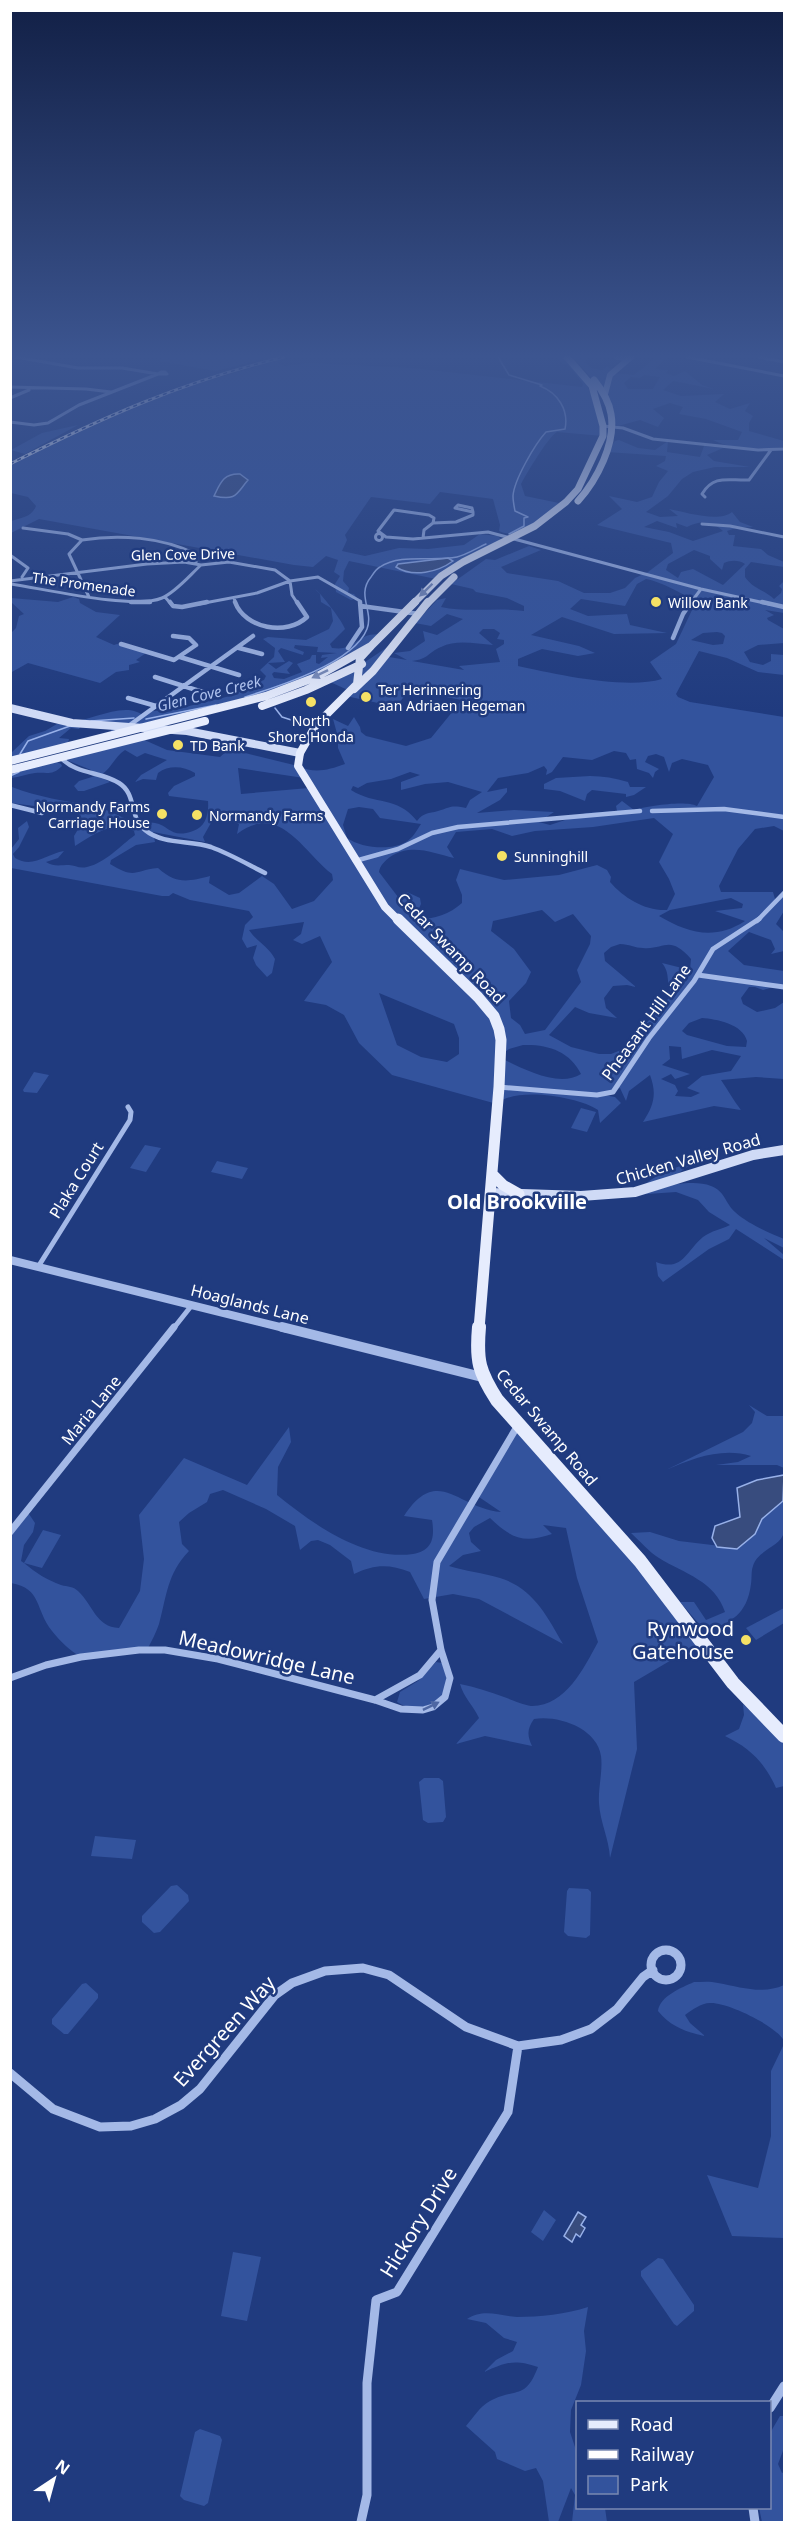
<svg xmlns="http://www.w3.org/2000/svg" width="795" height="2533" viewBox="0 0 795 2533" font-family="'Noto Sans',sans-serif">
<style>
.green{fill:#33539d;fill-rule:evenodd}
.water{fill:#384c7e;stroke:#98b1e9;stroke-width:1.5}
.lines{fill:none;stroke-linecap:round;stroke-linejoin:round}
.stream{stroke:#98b1e9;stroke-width:1.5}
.minor-far4{stroke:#a4b9e7;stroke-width:3}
.minor-far3{stroke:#a4b9e7;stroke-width:4.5}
.minor-far2{stroke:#a4b9e7;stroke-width:5}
.minor-far1{stroke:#a4b9e7;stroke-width:7}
.minor{stroke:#a4b9e7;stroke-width:9}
.tertiary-far2{stroke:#a4b9e7;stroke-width:5}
.tertiary-far1{stroke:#a4b9e7;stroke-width:8}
.tertiary{stroke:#a4b9e7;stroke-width:10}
.secondary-far2{stroke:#cfdaf6;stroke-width:6}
.secondary-far1{stroke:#cfdaf6;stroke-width:8}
.secondary{stroke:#cfdaf6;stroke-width:10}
.primary-far3{stroke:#e6ecfd;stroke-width:7}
.primary-far2{stroke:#e6ecfd;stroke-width:8}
.primary-far1{stroke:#e6ecfd;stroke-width:11}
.primary{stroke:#e6ecfd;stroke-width:14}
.rail-casing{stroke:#fff;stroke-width:3}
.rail{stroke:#203b7f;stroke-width:1.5;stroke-dasharray:4;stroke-linecap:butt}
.oneway{fill:#798bb8}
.oneway2{fill:#4e67a3}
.poi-dot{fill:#f5e165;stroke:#203b7f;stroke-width:2}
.labels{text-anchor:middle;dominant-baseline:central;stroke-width:5;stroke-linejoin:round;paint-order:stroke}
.far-street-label{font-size:14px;fill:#fff;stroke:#203b7f}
.far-poi-label{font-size:14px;fill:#fff;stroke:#203b7f;text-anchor:start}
.far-water-label{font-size:15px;font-style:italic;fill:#b0c3ef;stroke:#203b7f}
.street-label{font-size:16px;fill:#fff;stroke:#203b7f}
.quarter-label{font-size:20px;font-weight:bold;fill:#fff;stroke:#203b7f}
.near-poi-label{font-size:20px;fill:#fff;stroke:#203b7f;text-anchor:end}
.near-street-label{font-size:20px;fill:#fff;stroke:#203b7f}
</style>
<rect width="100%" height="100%" fill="#203b7f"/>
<path class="green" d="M 165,357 L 272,357 L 216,371 L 159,361 Z
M 557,357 L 564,357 C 593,387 594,398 603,436 L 557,432 C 548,437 527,473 521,484 L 525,496 L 559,503 C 544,517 522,542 499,531 L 500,525 L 493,499 L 440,492 L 430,504 L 371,497 L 345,535 L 347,540 L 342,551 L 365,556 L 399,548 L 428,549 L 464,545 L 480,534 L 497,536 L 503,540 L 436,579 L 349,561 L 344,571 L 343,581 L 349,588 L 348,593 L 354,594 L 357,598 L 351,600 L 336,592 L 335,584 L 340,576 L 334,572 L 338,560 L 326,556 L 313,567 L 294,565 L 39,519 L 11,533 L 11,521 C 21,518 32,517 36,506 L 28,497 L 11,493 L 11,464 L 127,408 L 195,384 L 283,359 L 278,363 L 285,366 L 309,363 L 412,368 L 582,387 L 583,384 L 569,366 L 559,361 ZM 448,558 L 453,561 L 431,571 L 406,572 L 398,565 Z
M 573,357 L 585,357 L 586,363 L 591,368 L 602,370 L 607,366 L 610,369 L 617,367 L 613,373 L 634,375 L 657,357 L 667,357 L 655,369 L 668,370 L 666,373 L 674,376 L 685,371 L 702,385 L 714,389 L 673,381 L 663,390 L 681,396 L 724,394 L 715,402 L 730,409 L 750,403 L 745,411 L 753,416 L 749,423 L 749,431 L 784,441 L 784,447 C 761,449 735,451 713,440 L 738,440 L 742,432 L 706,419 L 679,414 L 683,407 L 670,403 L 653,409 L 664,418 L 658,427 L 640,420 L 618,426 L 615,424 L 605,394 ZM 644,375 L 660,377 L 653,389 L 628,389 L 624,383 L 631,377 L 640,378 Z
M 78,425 L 25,454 L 11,450 L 42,433 Z
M 619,440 L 638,448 L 655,450 L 668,441 L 667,452 L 700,457 L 704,446 L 723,448 L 707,455 L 714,461 L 750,467 L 715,467 L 693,472 L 682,479 L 668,496 L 646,512 L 660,517 L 678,516 L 669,509 C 685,512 719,523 732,512 L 740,522 L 753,527 L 736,528 L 727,531 L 729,535 L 735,535 L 733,546 L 761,549 L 768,555 L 784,562 L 784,567 L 751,562 L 745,569 L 745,577 C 753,589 765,590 774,599 L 781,593 L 782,589 L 779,586 L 784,581 L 784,613 L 765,610 L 774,615 L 767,618 L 768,620 L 784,629 L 784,643 L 758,645 L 744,652 L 750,662 L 763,665 L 771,661 L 771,654 L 784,655 L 784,675 L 758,672 L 727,658 L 699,651 L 676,694 L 678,697 L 690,702 L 784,717 L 784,831 L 774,826 L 755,829 L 738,849 L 719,886 L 721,892 L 773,892 L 775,899 L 784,896 L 784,911 L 776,924 L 784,932 L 784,951 L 771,954 L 775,949 L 771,940 L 749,932 L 728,951 L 744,965 L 784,971 L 784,984 L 763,990 L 755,987 L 749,987 L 741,998 L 743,1004 L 757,1012 L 775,1008 L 784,1002 L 784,1079 L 756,1077 L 721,1080 C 728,1090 733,1100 741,1110 L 714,1106 L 643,1122 C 654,1105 657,1094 650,1075 L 629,1091 L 626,1101 L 620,1088 L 598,1094 L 615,1097 L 621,1103 L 600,1123 L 598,1110 C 579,1097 515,1086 497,1104 L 392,1075 L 359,1043 L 344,1015 L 326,1005 L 304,1001 L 332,962 L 320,936 L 302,944 L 293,940 L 301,934 L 304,922 L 249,930 C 257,942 268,946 275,959 L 272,973 L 267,977 L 256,965 L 253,958 L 257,945 L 247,948 L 242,939 L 245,925 L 253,917 L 249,911 L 190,900 L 173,893 L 169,896 L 162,896 L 11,868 L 11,849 L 19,839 L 18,828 L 27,821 L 29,827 L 19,847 L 13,854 L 15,858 C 33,869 46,854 64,851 L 58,858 L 46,862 C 54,867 60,865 69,865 C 75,865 79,869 87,867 C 105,863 120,846 135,835 L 134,831 C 114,819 93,835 75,846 L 74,836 L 83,821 L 80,815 L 67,807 L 42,807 L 11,803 L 11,771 L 55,761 L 61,764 L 62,766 C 52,776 47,772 35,773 C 27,774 20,777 11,778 L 12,787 C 37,797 66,801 93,806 C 105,808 116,815 127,819 C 137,822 145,821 155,823 C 170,826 171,839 193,831 C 206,827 209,813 208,801 L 169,796 L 168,793 L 174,786 L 195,776 L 195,773 C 183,766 169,765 158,773 L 156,780 L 143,779 L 135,782 L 141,775 L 167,760 L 145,753 L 137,757 L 125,750 C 114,757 111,770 99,776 L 110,782 L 84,791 L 78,791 L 74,786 L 79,781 L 95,776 L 91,770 L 64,759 L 140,738 L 167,750 L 220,757 L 229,749 L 298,766 C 315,774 328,770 345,764 L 338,748 L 338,737 L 333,719 L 348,726 L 354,717 L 360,727 L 361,732 L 366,736 L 406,746 L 431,738 L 462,700 L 409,690 L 396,707 L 346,696 L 350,691 L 328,681 L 359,666 L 392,644 L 383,656 L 407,660 L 394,653 L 410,651 L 425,641 L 423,631 L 437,635 L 463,619 L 447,614 L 431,626 L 415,623 L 437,600 L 446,598 L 441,607 C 469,613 496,607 524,611 L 524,606 L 507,598 L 476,592 L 473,589 L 451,584 L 486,559 L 495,560 L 529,546 L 541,550 L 501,567 L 507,573 L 558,581 L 584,593 L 610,593 L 625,588 L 635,578 L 648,572 L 673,553 L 671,543 L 597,525 L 622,509 L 609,496 L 637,502 L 652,497 L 659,482 L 668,471 L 656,466 L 665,461 L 666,456 L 607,452 L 615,441 ZM 657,521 L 677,528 L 676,523 L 687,527 C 700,520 712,521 723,531 L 693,541 L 669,532 L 644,527 ZM 694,550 L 710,556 L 710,559 L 722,570 L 724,563 C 731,560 739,560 745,564 L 723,585 L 693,569 L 681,572 L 678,578 L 666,570 L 668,564 ZM 646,579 C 653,579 686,594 691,600 L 692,610 L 676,644 L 650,662 L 662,679 C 626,690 555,674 518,666 L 518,659 L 542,649 L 578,656 L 595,653 L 579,646 L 531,635 L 562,617 L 614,634 L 667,633 L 630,625 L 627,614 L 588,616 L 570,609 L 581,599 L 625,606 L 637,584 ZM 483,629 L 494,629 L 500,633 L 497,639 L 504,640 L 504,644 L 496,649 L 500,662 L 459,666 L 464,670 L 412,661 C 429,659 427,653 441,647 C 457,639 476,644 493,645 L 479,633 ZM 717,632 L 722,633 L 725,636 L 723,644 L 713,645 L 691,640 L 703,633 ZM 614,751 L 626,753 L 630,760 L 636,759 L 637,769 L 649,773 L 653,778 L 655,772 L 659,769 L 645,762 L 648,756 L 656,754 L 664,757 L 669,772 L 672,763 L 682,759 L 708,765 L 714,777 L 697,806 C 686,800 647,806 634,810 L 622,801 L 616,806 L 617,811 L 586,813 L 550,825 L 539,822 L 554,812 L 514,810 L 477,813 L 500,800 L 507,792 L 507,788 L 487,792 L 498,778 L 528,773 L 544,766 L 547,770 L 546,775 L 552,772 L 563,757 L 592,760 ZM 238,768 L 304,778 L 309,788 L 241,794 ZM 410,772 L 420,775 L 401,782 L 401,790 L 425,784 L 448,782 L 482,792 L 470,800 L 466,808 C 450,805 452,807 438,811 C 428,814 424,812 417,821 C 396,795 376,806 351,790 L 353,786 L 358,788 L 367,783 L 391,779 ZM 359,807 L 373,809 L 380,818 L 421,824 C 417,830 413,838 406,842 C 391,851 361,848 347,838 L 343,825 L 348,809 ZM 227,818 L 239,824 L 237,834 C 280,801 303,852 332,874 L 333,880 L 314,901 L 292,909 L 274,884 L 262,876 L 239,893 L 229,895 L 209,883 L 210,876 C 187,882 176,884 158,868 C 134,870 136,880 110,864 L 111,860 L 136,845 L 155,842 L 153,832 L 205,842 L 203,837 L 212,821 ZM 654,818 L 673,834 L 659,862 L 669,879 L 675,894 L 667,910 C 645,911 624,898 610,882 L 611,877 L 607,870 L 597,865 L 559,875 L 504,880 L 460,869 L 456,880 L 462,895 L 462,903 C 449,915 431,920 414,919 L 421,904 L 420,898 L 407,892 L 398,897 L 379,872 C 380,865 385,861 390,857 C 412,843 432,853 454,858 L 447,847 L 456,832 L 492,829 L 512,836 L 535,831 L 593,827 ZM 731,898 L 743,904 L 742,908 L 715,911 L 745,921 C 714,941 688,933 659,916 L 670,910 ZM 542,910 L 555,922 L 573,914 L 591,936 L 590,944 L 577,970 L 581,982 L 545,1030 L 525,1034 L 520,1025 L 511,1018 L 509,1001 L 526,983 L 531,972 L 514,949 L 491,931 L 493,921 ZM 620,944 C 629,944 635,948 643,948 C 665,950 669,934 691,959 L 690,970 L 662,963 C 671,974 665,982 672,993 L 659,1012 L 647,1022 L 626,1048 L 611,1054 L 599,1054 L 571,1047 L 549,1035 L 575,1007 L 589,1013 L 617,1018 L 606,1008 L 604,998 L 613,986 L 627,985 L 636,987 L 605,961 L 604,953 L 611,947 ZM 379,993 L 454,1024 L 459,1038 L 459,1054 L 447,1062 L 421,1057 L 397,1045 ZM 702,1018 C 716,1019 743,1024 747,1041 L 746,1047 L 727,1046 L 687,1035 L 682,1031 L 689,1023 ZM 523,1045 C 547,1044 570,1051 581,1074 C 559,1088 524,1069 503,1059 L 501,1055 L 509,1049 ZM 669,1046 L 681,1047 L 682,1059 L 712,1050 L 741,1056 L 731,1071 L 702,1076 L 687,1088 L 700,1093 L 691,1097 L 675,1096 L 678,1091 L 675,1085 L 661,1079 L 671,1074 L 675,1079 L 690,1074 L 662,1065 L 670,1059 Z
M 315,589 C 321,593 343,622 345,629 L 330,644 L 332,648 C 359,652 355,630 385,635 L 299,684 L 111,732 L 111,729 L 82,724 L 79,729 L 71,728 L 59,738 L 69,739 L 67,747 L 11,761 L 11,753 L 29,736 L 45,731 L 62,721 C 86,726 123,698 144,716 L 153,711 L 177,709 L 230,696 L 239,689 L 264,680 L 266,676 L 260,670 L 274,657 L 275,648 L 263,639 L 268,637 L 306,640 L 329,629 L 333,621 L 331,608 L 321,602 L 320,594 ZM 295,645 L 318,647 L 317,652 L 337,653 L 322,655 L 321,658 L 328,657 L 319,664 L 316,663 L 316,655 L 312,655 L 310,659 L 297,664 L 302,672 L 284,679 L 274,678 L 272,674 L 274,672 L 290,674 L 287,670 L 293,663 L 289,661 L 276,669 L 268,663 L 285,662 L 278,651 L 281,648 L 303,655 L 304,652 L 294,648 Z
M 73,597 L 79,599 L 80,603 L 96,612 L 120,615 L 96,637 L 114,645 L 117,644 L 146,653 L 136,660 L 140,662 L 129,665 L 129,670 L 116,672 L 100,683 L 28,663 L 10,673 L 10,634 L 16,628 L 19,616 L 24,614 L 11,602 L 11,598 L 58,602 Z
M 590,776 C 603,776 615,778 628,782 L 630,787 L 646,787 L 634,795 L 626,797 L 626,794 L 592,790 L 587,794 L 585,801 L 560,791 L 544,789 L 544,784 L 556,778 Z
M 34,1072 L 49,1075 L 37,1093 L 24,1092 L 23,1090 Z
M 581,1108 L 596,1112 L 587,1132 L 571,1128 Z
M 145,1145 L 161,1148 L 146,1172 L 130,1168 Z
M 217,1161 L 248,1168 L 242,1179 L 211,1172 Z
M 696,1161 L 660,1186 C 675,1185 696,1180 711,1186 C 725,1191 725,1203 735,1212 C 748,1224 768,1232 784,1239 L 784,1248 L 764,1238 L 784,1255 L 784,1260 L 736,1229 L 729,1239 L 709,1249 L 663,1282 L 658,1276 L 656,1262 C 683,1272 686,1251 703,1237 C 711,1231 722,1229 730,1225 L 709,1212 L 698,1200 L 676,1192 L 633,1195 C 653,1175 669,1169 696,1161 Z
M 749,1405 L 767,1416 L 784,1416 L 784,1468 L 777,1465 L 716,1465 L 738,1462 L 751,1456 C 723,1447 693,1458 666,1470 L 743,1432 L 752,1423 L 755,1412 Z
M 518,1425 L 702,1642 L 634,1682 L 637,1749 L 610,1858 C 609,1839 600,1822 599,1803 C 598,1788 603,1771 601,1756 C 597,1728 558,1715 534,1719 C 527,1729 527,1735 532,1746 L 485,1736 L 456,1744 L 479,1718 C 473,1705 464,1698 460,1684 C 475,1687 490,1692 504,1697 C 512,1700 523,1705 531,1706 C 565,1707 584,1668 598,1642 L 577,1578 L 566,1528 L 543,1525 L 552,1534 C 523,1544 511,1538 490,1518 L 474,1527 L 469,1533 L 471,1542 L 481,1551 L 463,1555 L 449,1566 C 465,1571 483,1573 500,1578 C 533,1588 547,1616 563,1644 L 479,1599 L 453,1594 L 424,1599 L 410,1572 C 389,1564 375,1564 354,1574 L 351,1561 L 330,1545 L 318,1540 L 311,1541 L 300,1550 L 295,1526 L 266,1509 L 223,1490 L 210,1494 L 207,1502 L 189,1513 L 179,1522 L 182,1544 L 189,1551 C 167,1574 167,1595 159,1624 C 156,1633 151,1642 147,1650 L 81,1657 C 70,1651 60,1641 52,1631 C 35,1610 42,1588 11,1583 L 10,1532 L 27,1511 L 35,1523 L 33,1532 L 24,1545 L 21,1561 L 24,1563 L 43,1530 L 61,1535 L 42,1568 L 24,1563 C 36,1573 47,1580 61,1585 C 68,1587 73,1586 78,1591 C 93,1605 96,1627 119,1628 L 140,1591 L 144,1559 L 139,1515 L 184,1458 L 247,1485 L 289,1427 L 291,1442 L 278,1467 L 277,1495 C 313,1524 364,1561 413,1554 C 432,1551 435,1538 432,1520 L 404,1516 C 438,1464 458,1509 501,1512 L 476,1495 Z
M 784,1499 C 784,1509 787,1522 784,1532 C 781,1547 758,1549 753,1566 C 751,1571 752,1578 751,1584 C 747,1615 731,1622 706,1632 L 680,1602 L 694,1602 L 706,1620 L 725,1612 C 715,1581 685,1574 659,1558 C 649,1552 640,1541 631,1533 L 650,1532 L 679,1541 L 737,1548 L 755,1534 L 762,1519 Z
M 784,1608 L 784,1623 L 756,1640 L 746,1628 Z
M 436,1662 L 442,1663 C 444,1669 447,1676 447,1682 C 444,1706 415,1714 397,1702 L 400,1692 L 418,1681 Z
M 743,1704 L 784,1742 L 784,1786 L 776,1788 C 765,1763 750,1748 725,1736 L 739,1729 L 744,1715 Z
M 424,1778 L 439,1778 L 443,1781 L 446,1817 L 443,1822 L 428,1823 L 423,1820 L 419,1782 Z
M 95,1836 L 136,1840 L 132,1859 L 91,1856 Z
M 177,1885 L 188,1895 L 189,1901 L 160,1932 L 154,1933 L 142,1922 L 142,1916 L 171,1886 Z
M 569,1888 L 588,1889 L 591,1892 L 590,1935 L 586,1938 L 568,1936 L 564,1932 L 567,1891 Z
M 694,1982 C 702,1982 710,1981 718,1983 C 741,1987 762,1995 784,1985 L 784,2041 C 777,2026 727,2002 710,2003 C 701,2003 692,2010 685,2015 L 690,2023 L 705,2036 C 686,2032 671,2027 658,2011 C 660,1996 681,1988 694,1982 Z
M 86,1983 L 98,1994 L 98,1998 L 68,2034 L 64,2034 L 52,2024 L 52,2019 L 82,1984 Z
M 784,2044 L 784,2238 L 732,2236 L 707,2175 L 758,2188 L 771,2136 L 771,2071 Z
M 544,2210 L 556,2220 L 543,2241 L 531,2232 Z
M 233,2252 L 261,2257 L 247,2321 L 221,2316 Z
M 658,2258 L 663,2259 L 694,2305 L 694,2311 L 677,2326 L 674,2324 L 641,2276 L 641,2271 Z
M 588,2307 L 584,2331 L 586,2351 L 581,2385 L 571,2410 L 570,2432 L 577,2453 L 578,2508 L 605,2508 L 607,2522 L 572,2522 L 575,2495 L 571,2488 L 558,2522 L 549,2522 L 543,2481 L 536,2468 L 525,2471 L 497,2459 L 495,2452 L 466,2426 C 473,2418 480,2406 490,2401 C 516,2387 525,2401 538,2367 C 514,2359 507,2362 484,2372 L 496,2360 L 513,2351 L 517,2342 L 504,2338 L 486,2323 L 467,2319 C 484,2308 499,2316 517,2317 C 539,2317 567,2314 588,2307 Z
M 780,2416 L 784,2416 L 784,2448 L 778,2464 L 782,2473 L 784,2472 L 784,2522 L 762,2522 L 759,2508 L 770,2508 L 770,2433 Z
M 200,2429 L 220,2436 L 222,2440 L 208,2503 L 204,2506 L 184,2500 L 180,2496 L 195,2432 Z"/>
<path class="water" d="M 240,474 L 248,480 C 236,494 237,501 214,496 C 220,484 223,473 240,474 Z
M 448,558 L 453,561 C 438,572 413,578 396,567 L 398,564 Z
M 784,1475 L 783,1501 L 762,1519 L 755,1534 L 737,1549 L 717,1547 L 712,1538 L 715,1526 L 740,1517 L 737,1488 L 757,1480 Z
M 578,2212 L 586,2217 L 581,2225 L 585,2228 L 580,2237 L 576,2234 L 572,2242 L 564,2236 Z"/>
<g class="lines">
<path class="stream" d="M 498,357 L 509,375 L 542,385 L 540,386 C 558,393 569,410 565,429 L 546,432 C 535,444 514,480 513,496 C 513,501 514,506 515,511 L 528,517 L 524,518 L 524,526 L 509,534
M 245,697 C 277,687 354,663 367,629 C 374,611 356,595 371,577 C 373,574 376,569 380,567 C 401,553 432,562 457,557 C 466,555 477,548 486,544
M 275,708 L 282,717 L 310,726
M 146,719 L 216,705
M 91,721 L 134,718
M 20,754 L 28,741 L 70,726
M 10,776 L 19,772"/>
<path class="minor-far4" d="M 16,357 L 78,368 L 122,368 L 158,374
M 687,357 L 784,376
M 759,357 L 784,362
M 161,372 L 165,372 L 167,374 L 158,374 Z
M 10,387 L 86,389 L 111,392
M 10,398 L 29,390
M 10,422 L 34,425 L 48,423 L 79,405 L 158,374
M 603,426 L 623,428 L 653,439 L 758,450 L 784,449
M 705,497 L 702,494 C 714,474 729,481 749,480 L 771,450
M 458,505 L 472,508 L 473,512 L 455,508 Z
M 433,523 L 434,518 L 429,515 L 394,510 L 378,531 L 386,537 L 413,539 L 488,532 L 701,589 L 769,604
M 433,523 L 456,522 L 473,515 L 473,512
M 702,524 L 730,526 L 784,537
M 23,528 L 68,534 L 82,540
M375.5 537a3.5 3.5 0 1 1 7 0a3.5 3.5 0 1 1-7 0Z
M 423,538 L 424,530 L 433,523
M 10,555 L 28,568 L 22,577
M 10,581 L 147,564 L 184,562 L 201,565 L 229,562 L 275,570 L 290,581 L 318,577 L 360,601 L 360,604
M 11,584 C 45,589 134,610 162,598 C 176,592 190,575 201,565
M 89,597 L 69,554 L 82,540 C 119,534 162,537 196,554 L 196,563
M 165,597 L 171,604
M 234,598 L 236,604
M 199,604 L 257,593 L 290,581 L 292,595 L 298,604
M 690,604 L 701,589"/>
<path class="minor-far3" d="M 131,602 L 150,602
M 170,602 L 173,606 L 182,607 L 207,602
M 235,602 C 245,629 287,636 307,617 L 297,602
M 762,602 L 784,607
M 361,606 L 419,614
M 673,638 L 683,614 L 691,602
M 121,644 L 174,660 L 196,645 L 189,638 L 173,636
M 239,648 L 262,654
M 348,648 L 362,627 L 360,602
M 180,657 L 239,675
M 155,677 L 212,695
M 128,698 L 156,706
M 127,727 L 253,636
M 61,758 C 78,775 100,771 119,783 C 137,794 129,818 145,830 C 163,845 190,840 211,847 C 230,854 247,864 265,873
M 10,805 L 42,813
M 652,811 L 724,809 L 784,817
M 355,861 L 398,849 L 432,833 L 458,827 L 640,811
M 757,921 L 784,893"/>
<path class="minor-far2" d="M 698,975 L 784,987
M 499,1087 L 597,1095 L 613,1092 L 649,1038 L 694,981 L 713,949 L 759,919
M 38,1267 L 130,1120 L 131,1112 L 128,1107
M 173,1329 L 192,1305"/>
<path class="minor-far1" d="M 10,1532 L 174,1327
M 10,1678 L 46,1665 L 81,1657 L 139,1650 L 165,1650 L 218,1659 L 375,1700 L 401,1709 L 423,1710 L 433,1707 L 445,1697 L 450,1678 L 441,1650 L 432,1600 L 437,1562 L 518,1425
M 375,1700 L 420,1675 L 441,1650"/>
<path class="minor" d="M651 1965a15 15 0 1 1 30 0a15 15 0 1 1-30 0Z
M 10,2073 L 53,2109 L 100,2127 L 131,2126 L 155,2119 L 181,2105 L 200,2089 L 275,1995 L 292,1983 L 325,1971 L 363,1968 L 389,1975 L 466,2027 L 518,2046 L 561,2040 L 591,2029 L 617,2009 L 643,1977 L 653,1970
M 770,2408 L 784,2386
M 753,2508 L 755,2522
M 361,2522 L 367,2495 L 367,2383 L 376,2300 L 397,2292 L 508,2112 L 518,2046"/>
<path class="tertiary-far2" d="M 616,357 L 629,359"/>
<path class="tertiary-far1" d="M 10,1260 L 288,1329"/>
<path class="tertiary" d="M 282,1327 L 482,1377"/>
<path class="secondary-far2" d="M 605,394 L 610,375 L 631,357"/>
<path class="secondary-far1" d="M 10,708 L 72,723 L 187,731 L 300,753"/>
<path class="secondary" d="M 491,1193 L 581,1196 L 635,1192 L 753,1155 L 784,1150"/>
<path class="primary-far3" d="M 578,501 C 597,480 616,443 611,414 C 609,401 602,390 594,380
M 413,604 L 441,576 L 463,562 L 535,526 L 566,502 L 578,489 L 603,436 L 603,426 L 592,386 L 567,357
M 427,604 L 454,577"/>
<path class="primary-far2" d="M 371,646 L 360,658 L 357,684 L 316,725 L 300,753 L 298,766 L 385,907 L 399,921
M 354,689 L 373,671 L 428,602
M 262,706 L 306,690 L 362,664
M 10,761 L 266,696 L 316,677 L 371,646 L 415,602
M 10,770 L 205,721"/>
<path class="primary-far1" d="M 398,919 L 478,997 L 494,1016 L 499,1029 L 501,1040 L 499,1087 L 479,1329
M 492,1174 L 503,1185 L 519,1194"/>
<path class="primary" d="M 479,1327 C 476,1361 479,1372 497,1400 L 640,1561 L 733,1683 L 784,1736"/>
<g class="rail-casing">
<path id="rail" d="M 10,464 C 103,417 182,382 284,357"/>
</g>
<use href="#rail" class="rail"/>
</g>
<defs><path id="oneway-solid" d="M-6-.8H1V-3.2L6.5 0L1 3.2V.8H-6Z" transform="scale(1.5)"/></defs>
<g class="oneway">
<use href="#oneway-solid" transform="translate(426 590) rotate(136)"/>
<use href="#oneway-solid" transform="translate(320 674) rotate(154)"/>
</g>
<use class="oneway2" href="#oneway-solid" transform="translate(431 1706) rotate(-26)"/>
<linearGradient id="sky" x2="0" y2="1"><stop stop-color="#122046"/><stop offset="0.5" stop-color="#3c5590"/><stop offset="1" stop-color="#3c5590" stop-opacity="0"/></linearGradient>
<rect width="795" height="712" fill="url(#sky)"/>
<g class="poi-dot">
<circle cx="656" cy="602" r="6"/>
<circle cx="366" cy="697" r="6"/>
<circle cx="311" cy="702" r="6"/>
<circle cx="178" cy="745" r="6"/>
<circle cx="162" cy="814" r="6"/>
<circle cx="197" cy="815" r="6"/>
<circle cx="502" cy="856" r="6"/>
<circle cx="746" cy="1640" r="6"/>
</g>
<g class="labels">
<g class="far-street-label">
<text transform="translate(183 554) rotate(-1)">Glen Cove Drive</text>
<text transform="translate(84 584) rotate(8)">The Promenade</text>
</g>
<g class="far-poi-label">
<text x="668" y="602">Willow Bank</text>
<text x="378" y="689">Ter Herinnering<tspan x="378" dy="16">aan Adriaen Hegeman</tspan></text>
<text x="311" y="720" text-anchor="middle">North<tspan x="311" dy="16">Shore Honda</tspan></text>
<text x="190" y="745">TD Bank</text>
<text x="150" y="806" text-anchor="end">Normandy Farms<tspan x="150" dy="16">Carriage House</tspan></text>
<text x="209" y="815">Normandy Farms</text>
<text x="514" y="856">Sunninghill</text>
</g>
<g class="far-water-label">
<text transform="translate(209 693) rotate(-14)">Glen Cove Creek</text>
</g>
<g class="street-label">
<text transform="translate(451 948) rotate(46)">Cedar Swamp Road</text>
<text transform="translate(646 1022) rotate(-54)">Pheasant Hill Lane</text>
<text transform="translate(688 1159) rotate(-16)">Chicken Valley Road</text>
<text transform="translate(76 1180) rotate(-58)">Plaka Court</text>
<text transform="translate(250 1304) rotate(14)">Hoaglands Lane</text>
<text transform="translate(91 1410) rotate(-51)">Maria Lane</text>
<text transform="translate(547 1427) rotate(50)">Cedar Swamp Road</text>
</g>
<g class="quarter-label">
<text x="517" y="1201">Old Brookville</text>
</g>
<g class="near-poi-label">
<text x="734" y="1628">Rynwood<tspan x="734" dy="23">Gatehouse</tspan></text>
</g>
<g class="near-street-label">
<text transform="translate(267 1657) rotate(13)">Meadowridge Lane</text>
<text transform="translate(224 2031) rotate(-48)">Evergreen Way</text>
<text transform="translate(418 2222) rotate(-58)">Hickory Drive</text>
</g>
</g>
<rect width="795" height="2533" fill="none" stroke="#ffffff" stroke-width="24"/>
<rect x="576" y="2401" width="195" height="108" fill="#203b7f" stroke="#7989b2" stroke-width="1.5"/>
<rect x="588" y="2420" width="30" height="9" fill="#e6ecfd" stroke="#7989b2" stroke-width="1.5"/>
<text x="630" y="2431" font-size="18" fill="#ffffff">Road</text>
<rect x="588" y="2450" width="30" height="9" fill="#ffffff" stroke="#7989b2" stroke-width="1.5"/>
<text x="630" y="2461" font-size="18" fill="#ffffff">Railway</text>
<rect x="588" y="2476" width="30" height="18" fill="#33539d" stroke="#7989b2" stroke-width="1.5"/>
<text x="630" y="2491" font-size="18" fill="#ffffff">Park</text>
<g transform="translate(54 2479) rotate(36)" stroke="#203b7f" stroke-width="4.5" paint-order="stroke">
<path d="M0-4.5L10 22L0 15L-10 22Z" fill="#ffffff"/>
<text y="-9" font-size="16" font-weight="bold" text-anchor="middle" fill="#ffffff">N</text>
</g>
</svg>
